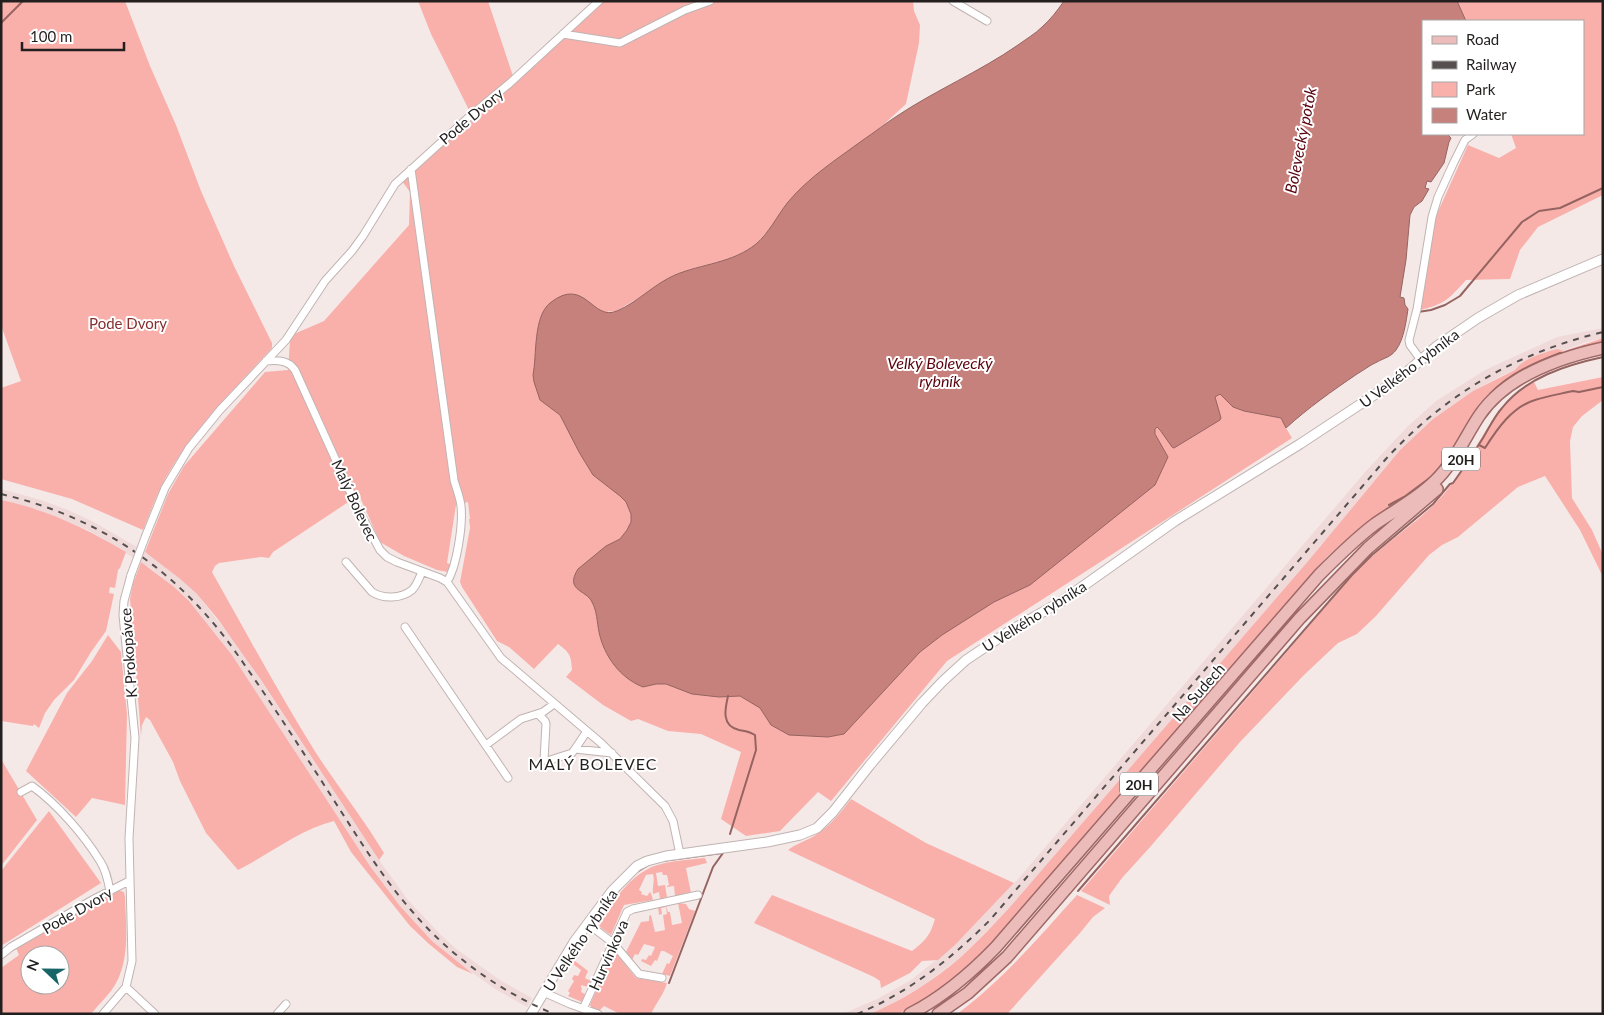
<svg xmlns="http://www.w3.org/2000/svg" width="1604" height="1015" viewBox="0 0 1604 1015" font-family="Lato,sans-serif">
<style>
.built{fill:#efdad9}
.green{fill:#f9b0ab;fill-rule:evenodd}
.water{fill:#c6817d;stroke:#956461}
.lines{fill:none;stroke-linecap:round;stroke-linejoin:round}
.stream{stroke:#956461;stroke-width:2}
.minor-casing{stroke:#c0b4b3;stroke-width:9}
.tertiary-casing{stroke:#c0b4b3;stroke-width:11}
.primary-casing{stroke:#9e6866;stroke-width:14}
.minor{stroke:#fff;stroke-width:7}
.tertiary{stroke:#fff;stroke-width:9}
.primary{stroke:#ecbcba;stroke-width:11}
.rail{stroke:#565050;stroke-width:2;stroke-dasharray:6 6;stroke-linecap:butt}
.minor-bridge-casing{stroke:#c0b4b3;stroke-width:9;stroke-linecap:butt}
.minor-bridge{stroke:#fff;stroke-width:7}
.labels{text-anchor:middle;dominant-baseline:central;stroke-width:4;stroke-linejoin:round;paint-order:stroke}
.shield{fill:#fff;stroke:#656262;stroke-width:1}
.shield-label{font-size:14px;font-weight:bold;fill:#231f1f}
.street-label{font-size:15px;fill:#231f1f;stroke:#fff}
.park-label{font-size:15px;fill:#843030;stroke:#fff}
.water-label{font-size:16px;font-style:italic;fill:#5a030d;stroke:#fff}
.neighbourhood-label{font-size:16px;letter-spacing:1px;fill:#231f1f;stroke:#fff}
</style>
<rect width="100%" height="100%" fill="#f5e9e8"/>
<path class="built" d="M 1603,328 L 1603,338 L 1586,342 L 1534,362 L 1501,376 L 1473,391 L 1433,419 L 1400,450 L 1309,560 L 1010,907 L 961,957 L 924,985 L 890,1005 L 870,1014 L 843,1014 L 879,998 L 911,980 L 956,944 L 1018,879 L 1366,471 L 1407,427 L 1436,401 L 1485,370 L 1557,337 Z
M 1,489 L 41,500 L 68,510 L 92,521 L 137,547 L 159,562 L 179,578 L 197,594 L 240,649 L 379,860 L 408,900 L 440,934 L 455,948 L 500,980 L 532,998 L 527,1007 L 495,989 L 449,956 L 432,941 L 400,906 L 370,866 L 232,655 L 189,601 L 173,586 L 153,570 L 108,542 L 88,530 L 38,510 L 1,500 Z"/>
<path class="green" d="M 1,1 L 125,1 L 150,66 L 176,125 L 201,191 L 234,266 L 272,343 L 272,348 C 233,391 188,434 161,487 C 154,501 149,516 143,530 L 72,499 L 1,479 L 1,388 L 21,381 L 1,325 Z
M 418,1 L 488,1 L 513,76 L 598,1 L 913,1 L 914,11 L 920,25 L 919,43 L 906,104 L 766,233 L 758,242 L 773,259 L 675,276 L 615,312 L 606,311 L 1083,453 L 1234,349 L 1305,411 L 1286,428 L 1292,438 L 947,661 L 831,801 L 818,792 L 780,831 L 746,836 L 721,819 L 741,752 L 701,734 L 668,731 L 638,719 L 631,721 L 603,705 L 566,677 L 572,670 C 571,655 570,653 558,644 L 534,669 L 509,647 L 497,641 L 462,587 L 460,582 L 470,528 L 469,519 L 470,519 L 468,502 L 456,505 L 447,563 L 452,565 L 448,572 L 437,570 L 404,556 L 380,542 L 359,495 L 273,552 L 269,558 L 261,557 L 219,563 L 215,566 L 212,572 C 246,632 279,694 316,753 C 338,787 363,818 384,853 L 379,860 L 261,680 L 217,618 L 197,594 L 179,578 L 145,552 L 168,494 L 184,466 L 265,372 L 288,370 L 290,341 L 294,334 L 324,321 L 409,225 L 410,192 L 402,181 L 471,112 L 469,110 L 431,34 Z
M 1457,1 L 1603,1 L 1603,195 L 1538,227 L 1520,250 L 1510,279 L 1466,280 C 1449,299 1445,304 1420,310 L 1436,216 L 1468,145 L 1499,158 L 1516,148 L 1511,134 L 1583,134 L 1583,21 L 1466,21 Z
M 1603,338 L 1603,342 L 1562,352 L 1513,377 L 1446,463 L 1425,485 L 1363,525 L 1328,556 L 1313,572 L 1216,685 L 1216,687 L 986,950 L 944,987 L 922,1001 L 899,1014 L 870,1014 C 903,1000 934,980 961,957 C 978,941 994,924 1010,907 L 1309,560 L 1400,450 L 1433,419 L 1473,391 L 1515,370 C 1524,358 1543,353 1557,349 L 1564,351 Z
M 1603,377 L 1603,400 L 1582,416 L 1573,427 L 1570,441 L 1572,498 L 1592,530 L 1603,555 L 1603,577 L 1580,530 L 1545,476 L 1518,487 L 1458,537 L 1442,545 L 1429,555 L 1376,616 L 1357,634 L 1338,643 L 1304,675 L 1240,742 L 1151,846 L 1122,878 L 1109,896 L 1110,905 L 1081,891 L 1348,581 C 1356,572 1365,562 1375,554 C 1398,534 1424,517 1444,494 C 1475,458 1491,404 1534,382 L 1538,390 Z
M 1,500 C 46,509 87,529 126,552 L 120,568 L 118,570 L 115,588 L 110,587 L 109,593 L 114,594 L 106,631 L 91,652 L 74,680 L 54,700 L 45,713 L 39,728 L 34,724 L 33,726 L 1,721 Z
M 141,562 L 173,586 L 189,601 L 232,655 L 370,866 L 400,906 L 432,941 L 473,974 L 457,967 L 429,944 L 410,926 L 351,852 L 334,821 C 299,830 270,854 238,870 L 206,833 L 180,781 L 173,762 L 150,720 L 146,717 L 142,725 L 141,736 L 130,599 L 133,584 Z
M 108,635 L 121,652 L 127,714 L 125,805 L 92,798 L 76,817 L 26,771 L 67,693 L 92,661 Z
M 1,759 L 37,820 L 1,866 Z
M 851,799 L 926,843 L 1014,883 L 956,944 L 938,960 L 922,961 L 910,973 L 881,988 L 880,981 L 874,977 L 754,923 L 772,895 L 912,951 C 925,941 930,936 935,919 L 788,850 C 797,843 807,841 817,834 C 831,825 841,812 851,799 Z
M 49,811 L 101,883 L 1,946 L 1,871 Z
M 705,858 L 707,863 L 686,868 L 691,893 L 675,896 L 674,886 L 667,887 L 667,886 L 669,885 L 667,875 L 663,875 L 662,872 L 656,873 L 658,886 L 665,885 L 667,897 L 660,899 L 659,892 L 653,894 C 652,887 655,881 653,874 L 646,875 L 639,890 L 642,892 L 641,894 L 647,896 L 650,892 L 651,893 L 653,900 L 624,905 L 611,935 L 601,928 L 598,923 C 612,904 626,880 648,869 C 662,861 688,860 705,858 Z
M 118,890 L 124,892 L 125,897 C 126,928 131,964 111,991 C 105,999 97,1006 91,1014 L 1,1014 L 1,968 L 19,955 L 16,948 L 111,893 ZM 30,955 L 60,955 L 60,985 L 30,985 Z
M 1077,895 L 1105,908 L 1093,917 L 1080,933 L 1008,1013 L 957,1014 C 1003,980 1039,937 1077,895 Z
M 678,903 L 686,904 L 689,909 L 695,911 L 670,976 L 662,974 L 667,963 L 669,964 L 673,956 L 664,951 L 661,951 L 657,961 L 655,960 L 651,966 L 641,961 L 642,959 L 646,960 L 649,955 L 651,956 L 655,947 L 644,944 L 638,955 L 635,954 L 632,960 L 626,952 L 641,922 L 649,921 L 649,916 L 651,915 L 655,932 L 665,930 L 663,915 L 667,914 L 666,907 L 661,908 L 662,914 L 659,915 L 658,907 L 666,906 L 668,912 L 670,912 L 672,925 L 682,923 Z
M 579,947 L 582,949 L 575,961 L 588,971 L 585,978 L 591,981 L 588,987 L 581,985 L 581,987 L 582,988 L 581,992 L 585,994 L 582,1002 L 568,996 L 570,993 L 568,991 L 574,981 L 572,979 L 574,975 L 578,976 L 581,970 L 573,964 L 568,971 L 565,969 Z
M 616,953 L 636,978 L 667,983 C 664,994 656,1003 651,1014 L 620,1014 L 604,1006 L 599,1011 L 592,1009 L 590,1005 L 611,955 Z"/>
<path class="water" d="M 1064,1 L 1457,1 L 1466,21 L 1423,21 L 1423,134 L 1447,134 L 1451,138 L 1449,142 L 1444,163 L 1431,182 L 1427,181 L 1425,188 L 1429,189 L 1422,201 L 1414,207 L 1410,215 L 1406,260 L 1400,297 L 1404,298 L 1405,305 L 1408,309 C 1406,322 1404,339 1396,350 C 1391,357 1384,358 1377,362 C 1370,365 1364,370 1357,374 C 1332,391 1308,408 1286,428 L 1281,418 L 1244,411 L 1233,407 L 1220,394 L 1215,397 L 1221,418 L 1220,420 L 1174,448 L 1172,447 L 1160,430 L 1157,427 L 1155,429 L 1155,434 L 1168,457 L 1155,485 L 1030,585 L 994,602 L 942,635 L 920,652 L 844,734 L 828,737 L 789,735 L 771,725 L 760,708 L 740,696 L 719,697 L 692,694 L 666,684 L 656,684 L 643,687 C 620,678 604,656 599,632 C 597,622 597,611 592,602 C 587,590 564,591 578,569 L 606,546 L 620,539 L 627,530 L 631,522 L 631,514 L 626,502 L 620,496 L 593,475 L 579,452 L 560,415 L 540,400 L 534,382 L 533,375 C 537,355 533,317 550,303 C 585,275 592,322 617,311 C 638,302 654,284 675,275 C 701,264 733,263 756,244 C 769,233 777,216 788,202 C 809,177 837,159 863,140 C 875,132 886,123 897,116 C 936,90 979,72 1018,45 C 1026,39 1035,34 1042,27 C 1051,19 1057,11 1064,1 Z"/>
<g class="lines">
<path class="stream" d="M 1,23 L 23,1
M 1418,312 L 1431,310 L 1445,305 L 1460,296 L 1522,222 L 1539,211 L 1560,208 L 1603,188
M 1582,347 L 1597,344
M 1490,394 C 1509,374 1534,363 1560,353 L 1563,353
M 1479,445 L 1485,448 C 1497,429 1512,407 1535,400 C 1547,396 1560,394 1573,391 L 1579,392 L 1603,387
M 1389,505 L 1404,497 L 1431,477
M 728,696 C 725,709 721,726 739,730 C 745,731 749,731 755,735 L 756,750 L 730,834
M 662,861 L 722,853
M 637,872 L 650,864
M 1078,891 L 1352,575 L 1372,555 L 1433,504 L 1450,484 L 1453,483 C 1464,468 1474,453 1483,438 C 1489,428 1494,417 1502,408 C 1525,378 1566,365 1603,357
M 608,906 L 621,887
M 573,953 L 586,935
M 669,983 L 713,867 L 723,853"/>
<g class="minor-casing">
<path id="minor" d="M 953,1 L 987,21
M 563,34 L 620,43 L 685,10 L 710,1
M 411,169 L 454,480 C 456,488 460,497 461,506 C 463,525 457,566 447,582
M 1421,360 L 1410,345 L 1409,340 L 1417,309 L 1432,217 L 1438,197 L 1454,162 L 1465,140 L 1473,134
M 266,361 C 278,360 288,360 295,370 L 358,509 L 380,550 L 387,557 L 397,562 L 440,578 L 447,582 L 501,658 L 601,743 L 665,806 L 673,821 L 680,854
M 146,535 L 165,488 L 189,448 L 220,410 L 286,340 L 325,281 L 352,251 L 363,236 L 395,184 L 470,116 L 510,83 L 599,1
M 346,562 L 372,592 C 383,599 401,599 412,590 C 417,585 419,578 422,572
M 405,627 L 508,778
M 538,714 L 545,721 L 546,724 L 544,760 L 547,761 L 572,753 L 575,749 L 612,753
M 486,745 L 521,719 L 543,712 L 554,704
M 575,749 L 587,731
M 21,792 L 32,786 C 57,804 84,835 100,861 C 106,870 108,880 110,891
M 588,924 L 613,943 L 639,974 L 662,978
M 1,955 L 11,947 L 94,899 L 129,881
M 126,987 L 155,1014
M 543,992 L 570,1004 L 598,1014
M 583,1009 L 627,912 L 633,909 L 698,895
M 103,1014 L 126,987 L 132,961 L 129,838 L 135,738 L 123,615 L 124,601 L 131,575
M 277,1014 L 286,1004"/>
</g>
<g class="tertiary-casing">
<path id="tertiary" d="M 531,1014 L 574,942 L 612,891 L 637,866 L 647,861 L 666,856 L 767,842 L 800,835 L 817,828 L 833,812 L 870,765 L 922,703 L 943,681 L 966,660 L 1008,632 L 1062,601 L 1175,521 L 1300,444 L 1400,378 L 1437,346 L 1478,318 L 1518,295 L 1603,259"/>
</g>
<g class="primary-casing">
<path id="primary" d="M 910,1014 C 943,997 971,973 996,947 L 1319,575 C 1337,557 1355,539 1375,524 C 1395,510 1417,499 1434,482 C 1454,463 1464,439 1479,416 C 1506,376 1557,358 1603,348
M 938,1014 L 968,993 L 1007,957 L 1300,618 L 1368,548 L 1437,489"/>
</g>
<use href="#minor" class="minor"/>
<use href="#tertiary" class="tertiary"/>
<use href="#primary" class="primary"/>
<path class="rail" d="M 1,494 C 100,517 179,571 237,654 C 271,702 303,752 335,802 C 359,839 382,877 411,910 C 449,955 499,991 554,1014
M 857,1014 C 908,993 951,959 990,920 L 1385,460 C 1445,394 1516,353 1603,332"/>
<g class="minor-bridge-casing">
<path id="minor-bridge" d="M 131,575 L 146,535"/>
</g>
<use href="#minor-bridge" class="minor-bridge"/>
</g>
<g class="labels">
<g class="shield">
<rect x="1442" y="447.5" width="38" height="23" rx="4"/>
<rect x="1120" y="772.5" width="38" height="23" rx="4"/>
</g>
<g class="shield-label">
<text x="1461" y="459">20H</text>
<text x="1139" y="784">20H</text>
</g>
<g class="street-label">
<text transform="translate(471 116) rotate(-40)">Pode Dvory</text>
<text transform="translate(1409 368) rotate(-37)">U Velkého rybníka</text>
<text transform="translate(355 500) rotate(65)">Malý Bolevec</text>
<text transform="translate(1034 616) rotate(-32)">U Velkého rybníka</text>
<text transform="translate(128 653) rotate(-94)">K Prokopávce</text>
<text transform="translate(1198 692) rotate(-49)">Na Sudech</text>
<text transform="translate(77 910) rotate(-30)">Pode Dvory</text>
<text transform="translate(580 940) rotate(-56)">U Velkého rybníka</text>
<text transform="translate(608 955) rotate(-66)">Hurvínkova</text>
</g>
<g class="park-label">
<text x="128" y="323">Pode Dvory</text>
</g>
<g class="water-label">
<text transform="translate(1300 140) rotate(-79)">Bolevecký potok</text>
<text x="940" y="362">Velký Bolevecký<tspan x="940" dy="18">rybník</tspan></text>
</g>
<g class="neighbourhood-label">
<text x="593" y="763">MALÝ BOLEVEC</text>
</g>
</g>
<rect width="1604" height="1015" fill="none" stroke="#231f1f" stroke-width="5"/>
<rect x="1422" y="20" width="162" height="115" fill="#ffffff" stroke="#a7a5a5"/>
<rect x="1432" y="36" width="25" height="8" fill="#ecbcba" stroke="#a7a5a5"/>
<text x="1466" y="45" font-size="15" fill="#231f1f">Road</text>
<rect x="1432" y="61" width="25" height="8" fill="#565050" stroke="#a7a5a5"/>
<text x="1466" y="70" font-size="15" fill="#231f1f">Railway</text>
<rect x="1432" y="82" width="25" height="15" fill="#f9b0ab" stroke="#a7a5a5"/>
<text x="1466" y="95" font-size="15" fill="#231f1f">Park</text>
<rect x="1432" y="108" width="25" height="15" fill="#c6817d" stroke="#a7a5a5"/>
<text x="1466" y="120" font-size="15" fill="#231f1f">Water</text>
<g transform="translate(45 970) rotate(292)"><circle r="24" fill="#ffffff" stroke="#a7a5a5"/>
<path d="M0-4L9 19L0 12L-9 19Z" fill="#176568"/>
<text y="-8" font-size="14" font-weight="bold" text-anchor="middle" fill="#231f1f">N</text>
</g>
<path d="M22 42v8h102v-8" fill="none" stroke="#231f1f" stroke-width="2.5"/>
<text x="30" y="42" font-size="15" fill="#231f1f" stroke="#ffffff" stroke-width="4" paint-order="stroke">100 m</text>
</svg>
